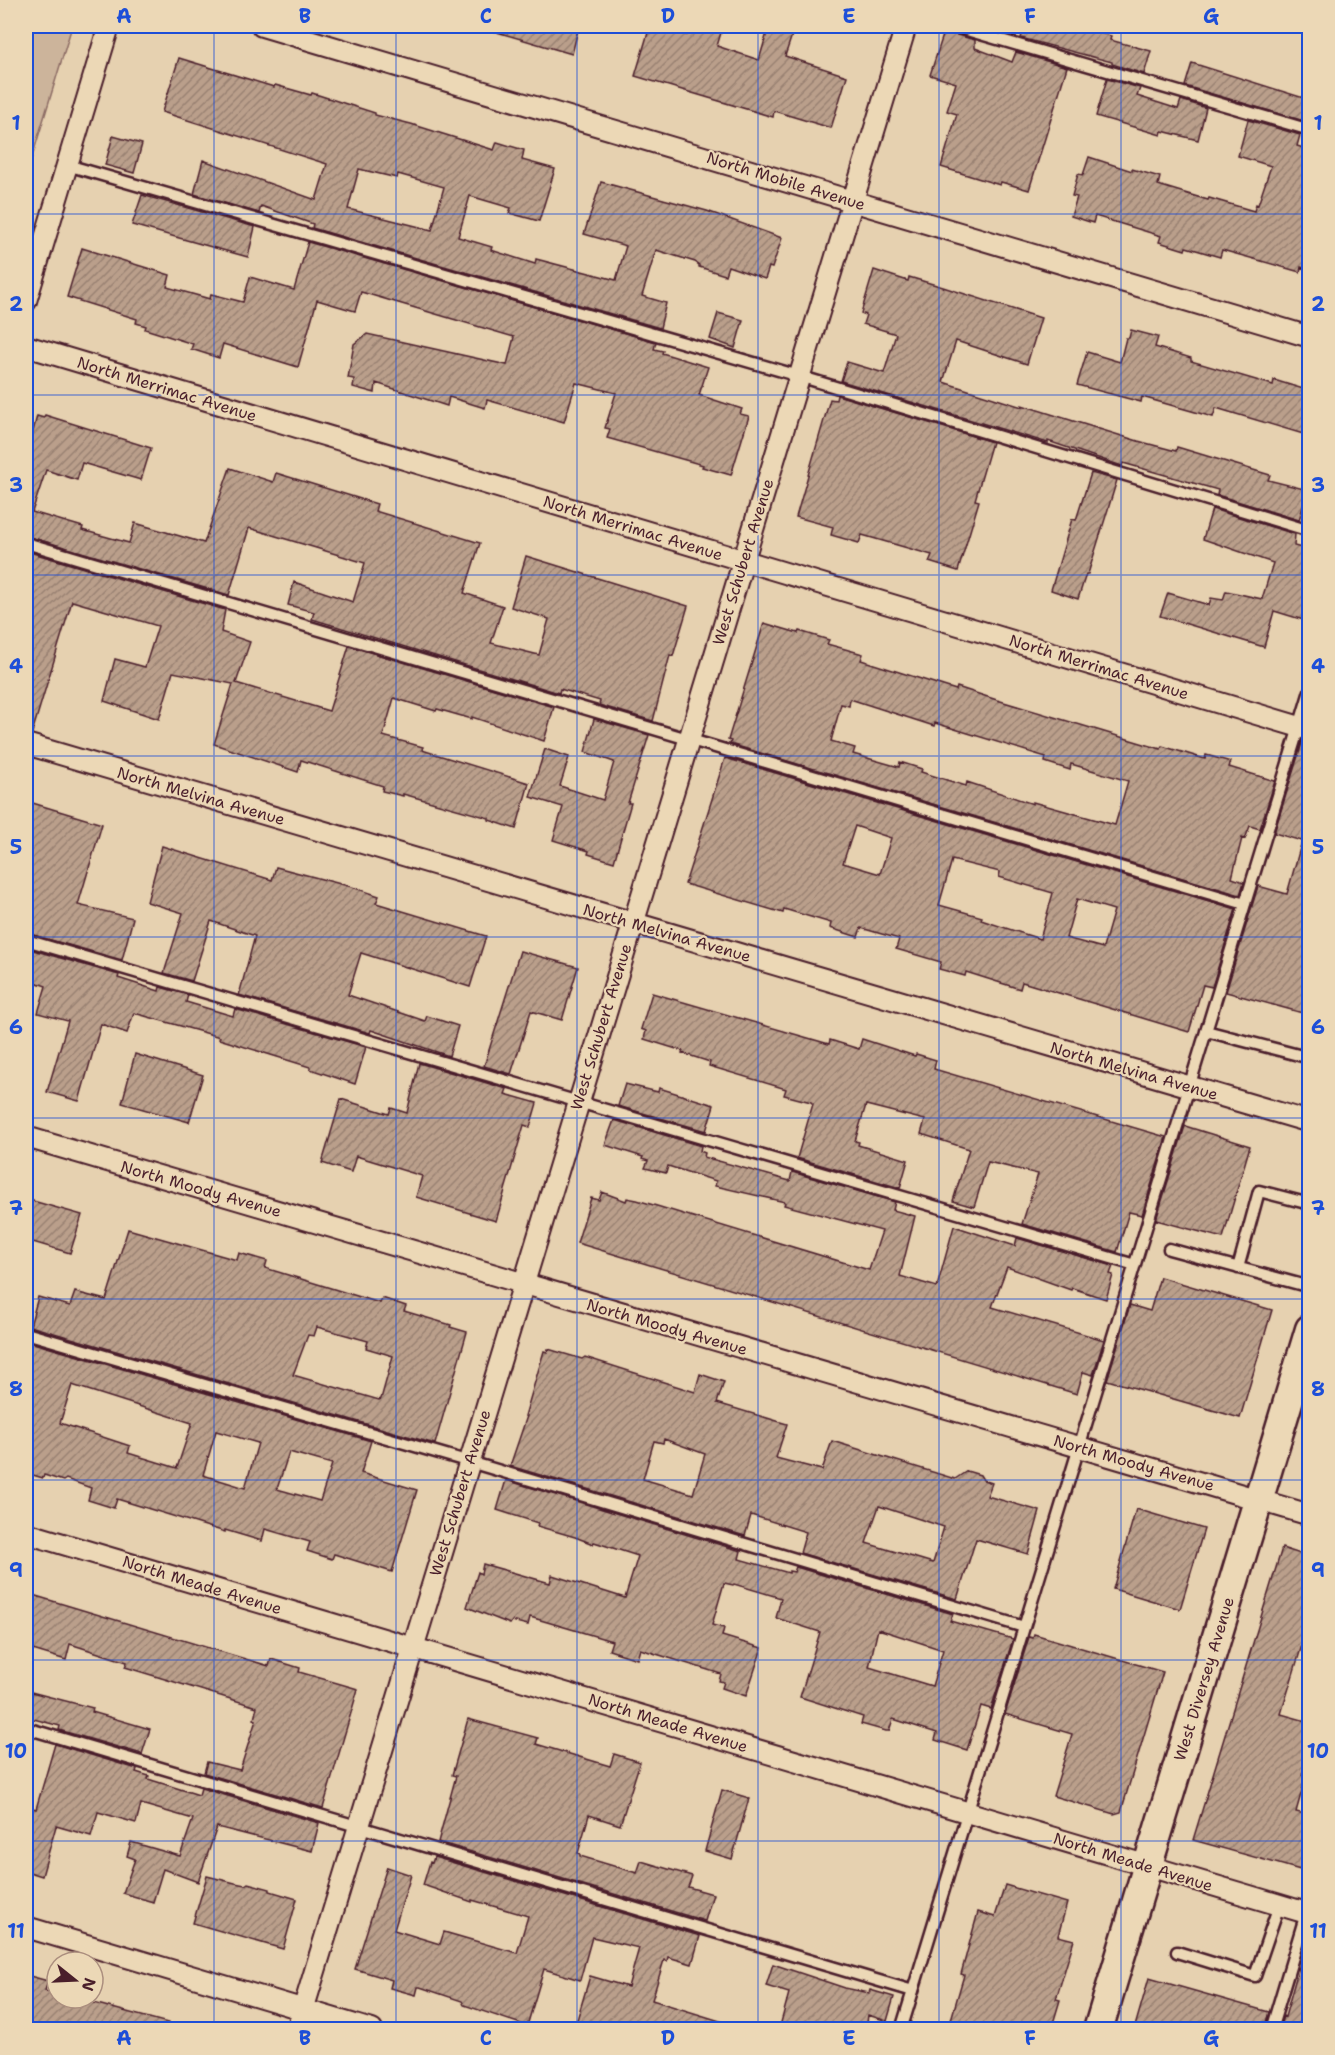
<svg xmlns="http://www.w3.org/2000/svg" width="1335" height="2055" viewBox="0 0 1335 2055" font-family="'Shantell Sans',sans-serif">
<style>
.green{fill:#ccb49b;stroke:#8b6a63;stroke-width:1.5}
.building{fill:url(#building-hatch);stroke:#4a1f2b;stroke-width:1.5;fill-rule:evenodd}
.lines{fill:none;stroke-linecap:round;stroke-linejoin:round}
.service-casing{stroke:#4a1f2b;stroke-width:15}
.minor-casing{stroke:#4a1f2b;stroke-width:24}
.secondary-casing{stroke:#4a1f2b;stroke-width:33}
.service{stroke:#ecd8b6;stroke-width:10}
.minor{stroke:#ecd8b6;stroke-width:20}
.secondary{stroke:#ecd8b6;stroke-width:28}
.grid{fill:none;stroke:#1d4ed8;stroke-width:1.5;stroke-opacity:0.55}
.labels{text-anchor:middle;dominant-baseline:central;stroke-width:4.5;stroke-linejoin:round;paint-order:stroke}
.street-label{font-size:16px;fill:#4a1f2b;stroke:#ecd8b6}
.neatline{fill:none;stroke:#1d4ed8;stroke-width:2}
.grid-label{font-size:20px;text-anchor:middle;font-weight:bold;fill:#1d4ed8}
</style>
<defs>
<pattern id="building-hatch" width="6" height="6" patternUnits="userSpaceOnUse" patternTransform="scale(1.5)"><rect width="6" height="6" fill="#ba9f8b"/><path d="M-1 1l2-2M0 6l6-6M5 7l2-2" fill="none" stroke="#998172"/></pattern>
</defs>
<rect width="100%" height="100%" fill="#e6d1b0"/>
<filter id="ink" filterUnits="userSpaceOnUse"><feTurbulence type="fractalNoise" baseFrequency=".0167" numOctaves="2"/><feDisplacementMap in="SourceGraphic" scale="12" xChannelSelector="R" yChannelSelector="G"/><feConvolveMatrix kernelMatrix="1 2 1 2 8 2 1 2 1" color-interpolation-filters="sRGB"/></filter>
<g filter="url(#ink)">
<path class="green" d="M 26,26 L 72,26 L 26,177 Z"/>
<path class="building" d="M 493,26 L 579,26 L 572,54 L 493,31 Z
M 650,26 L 687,35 L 690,26 L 723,26 L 717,46 L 759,60 L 769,26 L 795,26 L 785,56 L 847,76 L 831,128 L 774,111 L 773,117 L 635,76 Z
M 946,26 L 950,33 L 975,40 L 975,48 L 1012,62 L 1016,52 L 1067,67 L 1029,190 L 1001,182 L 1000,185 L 941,167 L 957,114 L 947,111 L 956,83 L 930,75 Z
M 1025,26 L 1074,26 L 1111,36 L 1110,40 L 1151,51 L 1144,74 L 1112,64 L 1112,62 L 1021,38 Z
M 179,58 L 274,87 L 275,85 L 311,95 L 312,93 L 375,113 L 375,115 L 411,124 L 494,150 L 497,142 L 524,150 L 522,160 L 555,169 L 539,221 L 509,213 L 511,208 L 470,196 L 458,237 L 492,247 L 491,250 L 535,264 L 536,259 L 616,280 L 626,246 L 584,234 L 601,182 L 707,211 L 782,238 L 772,268 L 769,267 L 765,279 L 728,266 L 725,275 L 699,267 L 699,265 L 695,262 L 656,250 L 642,296 L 666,303 L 660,328 L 312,228 L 313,224 L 261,206 L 259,213 L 194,194 L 203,160 L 316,200 L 327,164 L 162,112 ZM 359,169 L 397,178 L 398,174 L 444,187 L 432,230 L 348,209 Z
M 1192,63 L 1310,100 L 1304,121 L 1185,86 Z
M 1107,79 L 1140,88 L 1137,96 L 1178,109 L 1181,100 L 1206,108 L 1198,140 L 1162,131 L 1161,135 L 1096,116 Z
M 1248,120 L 1300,135 L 1297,146 L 1310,150 L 1310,270 L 1301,267 L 1300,272 L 1222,250 L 1220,257 L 1186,247 L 1185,250 L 1159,242 L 1161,236 L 1095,216 L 1093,223 L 1071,216 L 1077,197 L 1072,196 L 1078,174 L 1083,175 L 1089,157 L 1132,171 L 1132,169 L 1160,177 L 1158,185 L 1208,200 L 1209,198 L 1254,211 L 1256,204 L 1258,205 L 1271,166 L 1238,156 Z
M 113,136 L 142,144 L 134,173 L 105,165 Z
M 142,195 L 255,227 L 248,257 L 132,225 Z
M 308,242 L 656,342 L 654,349 L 663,351 L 662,353 L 708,367 L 699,395 L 742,409 L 740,414 L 749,416 L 731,475 L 702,467 L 703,465 L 607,438 L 610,429 L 605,428 L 616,393 L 576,383 L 564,422 L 487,400 L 485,408 L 449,397 L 447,406 L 376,383 L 375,393 L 353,387 L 354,379 L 348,378 L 354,344 L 367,334 L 507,365 L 514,337 L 361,292 L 355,311 L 317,300 L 298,367 L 223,344 L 219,358 L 191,349 L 193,344 L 145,329 L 146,326 L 136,323 L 137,319 L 67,297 L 82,248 L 170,275 L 167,287 L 210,299 L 211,294 L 243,302 L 250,277 L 294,290 Z
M 874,270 L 908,281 L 909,277 L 943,287 L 1041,318 L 1027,364 L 956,341 L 943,382 L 1022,407 L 1022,405 L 1138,441 L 1176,451 L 1177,447 L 1270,475 L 1268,480 L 1308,490 L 1299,520 L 1217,495 L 1218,490 L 1123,463 L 1122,466 L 1048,441 L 1048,443 L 841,381 L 847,362 L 884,373 L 896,334 L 863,324 L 866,315 L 861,313 Z
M 718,313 L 743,320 L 735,348 L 710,339 Z
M 1131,330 L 1158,337 L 1155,347 L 1191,358 L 1191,361 L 1273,385 L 1274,380 L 1310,391 L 1310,436 L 1216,408 L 1213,417 L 1142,397 L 1141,402 L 1077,385 L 1087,352 L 1120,362 L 1126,338 L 1129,338 Z
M 837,395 L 992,442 L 975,500 L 979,501 L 958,571 L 929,562 L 932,555 L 862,535 L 859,543 L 831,535 L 833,527 L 796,517 L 830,399 L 836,400 Z
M 45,415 L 151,448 L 141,480 L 82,463 L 77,480 L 46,470 L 32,512 L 83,527 L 82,530 L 129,543 L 135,523 L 204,543 L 230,468 L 273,482 L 276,473 L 377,504 L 375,511 L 480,543 L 464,593 L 503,606 L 491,643 L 539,655 L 549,619 L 511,607 L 526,556 L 688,606 L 673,656 L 670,655 L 653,721 L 599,705 L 600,701 L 560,689 L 559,693 L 312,619 L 314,612 L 288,605 L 294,582 L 353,602 L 365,563 L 316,548 L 249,528 L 229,595 L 26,536 L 26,458 L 37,416 L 44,418 Z
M 1091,473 L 1117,480 L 1088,574 L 1086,574 L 1078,599 L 1051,590 L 1072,519 L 1076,520 Z
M 1212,509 L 1295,534 L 1294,546 L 1310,550 L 1310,622 L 1274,611 L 1264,647 L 1160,616 L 1168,593 L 1209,605 L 1211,598 L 1223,600 L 1226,591 L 1262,599 L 1273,563 L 1203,539 Z
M 26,551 L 225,610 L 221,632 L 250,642 L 236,683 L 329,711 L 349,646 L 554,707 L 544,741 L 472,717 L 472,719 L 437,709 L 436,711 L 394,698 L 383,736 L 423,747 L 422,750 L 529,783 L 516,829 L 489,820 L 489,818 L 403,794 L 403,796 L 382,791 L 383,786 L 301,760 L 298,772 L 214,744 L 233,684 L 173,672 L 159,719 L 104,701 L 115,659 L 145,667 L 158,626 L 72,601 L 32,733 L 26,732 Z
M 764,623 L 798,633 L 799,631 L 829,640 L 827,644 L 863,654 L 861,660 L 956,690 L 957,687 L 997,700 L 1161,749 L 1162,746 L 1205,759 L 1206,755 L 1231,762 L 1229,767 L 1275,781 L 1260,829 L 1250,826 L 1245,839 L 1242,838 L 1232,878 L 1244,882 L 1240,895 L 730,744 L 731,741 L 728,740 ZM 850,699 L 934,726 L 935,723 L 1046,757 L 1045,762 L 1070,770 L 1071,764 L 1128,781 L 1115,825 L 1033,802 L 1033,804 L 967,782 L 966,786 L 921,772 L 922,769 L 900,762 L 899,767 L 853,754 L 855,748 L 831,741 L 841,704 L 849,706 Z
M 594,719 L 649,735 L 628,803 L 631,803 L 614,862 L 588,854 L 589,851 L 553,840 L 563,807 L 530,797 L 545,749 L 569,757 L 560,786 L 603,800 L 614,762 L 585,752 Z
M 1303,740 L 1310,742 L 1310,1015 L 1226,992 L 1258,886 L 1287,894 L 1302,841 L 1274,833 Z
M 725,758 L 1236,909 L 1212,987 L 1203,985 L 1189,1032 L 1022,982 L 1020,989 L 966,972 L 965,976 L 939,969 L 941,962 L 896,949 L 899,939 L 861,928 L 858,937 L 830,928 L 831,923 L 784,909 L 783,913 L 685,884 ZM 855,826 L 891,838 L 880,874 L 843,863 ZM 952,860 L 1000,872 L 999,877 L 1053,893 L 1040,939 L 981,920 L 982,917 L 939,905 ZM 1077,899 L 1114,910 L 1103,948 L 1066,938 Z
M 26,801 L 102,824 L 78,905 L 133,918 L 122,960 L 26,933 Z
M 162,846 L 272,880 L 276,867 L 352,887 L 379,896 L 376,903 L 486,936 L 470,987 L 361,953 L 348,995 L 425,1021 L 427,1016 L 458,1026 L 449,1056 L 371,1030 L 370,1033 L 239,995 L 255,936 L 211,921 L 192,981 L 164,973 L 183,913 L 147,902 Z
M 26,948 L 119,975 L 118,978 L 159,991 L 160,987 L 188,995 L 186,1002 L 233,1016 L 235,1009 L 366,1047 L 355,1084 L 310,1069 L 310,1067 L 219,1039 L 220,1037 L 134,1013 L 127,1033 L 101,1024 L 79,1101 L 47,1092 L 68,1021 L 38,1013 L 46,986 L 26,979 Z
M 520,951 L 578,967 L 562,1020 L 531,1011 L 511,1074 L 484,1066 Z
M 652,993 L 829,1044 L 830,1040 L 859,1049 L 862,1039 L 915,1056 L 916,1054 L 936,1060 L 934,1069 L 1166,1137 L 1142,1215 L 1129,1212 L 1117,1252 L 1022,1224 L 1038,1174 L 988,1162 L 974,1207 L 953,1201 L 969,1149 L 921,1134 L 925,1120 L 866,1105 L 855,1141 L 859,1142 L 858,1145 L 908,1160 L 900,1188 L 797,1158 L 813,1104 L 811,1102 L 784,1095 L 786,1089 L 709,1066 L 710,1062 L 682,1053 L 683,1051 L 644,1039 L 646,1031 L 641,1029 Z
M 135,1054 L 203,1075 L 189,1122 L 122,1103 Z
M 419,1063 L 507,1089 L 505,1094 L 537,1103 L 530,1127 L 524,1125 L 496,1221 L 416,1197 L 422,1176 L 356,1156 L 351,1172 L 322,1163 L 341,1099 L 389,1114 L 391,1108 L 407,1113 Z
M 625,1084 L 658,1092 L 659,1088 L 714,1105 L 706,1131 L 618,1106 Z
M 614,1120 L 701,1146 L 700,1151 L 705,1153 L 704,1157 L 790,1181 L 792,1172 L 895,1202 L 893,1210 L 915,1216 L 900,1276 L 937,1287 L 954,1226 L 1015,1246 L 1017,1238 L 1113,1266 L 1110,1274 L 1113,1275 L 1106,1299 L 1072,1288 L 1071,1290 L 1007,1267 L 992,1307 L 1104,1340 L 1093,1375 L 1083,1372 L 1077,1394 L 577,1243 L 591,1198 L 599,1200 L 602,1192 L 626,1201 L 627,1198 L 637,1200 L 869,1270 L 882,1231 L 784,1205 L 785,1202 L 715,1186 L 716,1181 L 668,1166 L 666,1173 L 645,1168 L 648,1161 L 642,1159 L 643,1157 L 605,1145 Z
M 1185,1126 L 1250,1146 L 1223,1238 L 1156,1220 Z
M 26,1199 L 82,1215 L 70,1253 L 26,1240 Z
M 128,1229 L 237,1260 L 239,1253 L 267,1261 L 265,1268 L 380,1303 L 382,1298 L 406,1306 L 404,1311 L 451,1325 L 450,1327 L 467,1332 L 435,1444 L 30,1326 L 38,1297 L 70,1306 L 75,1292 L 106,1300 ZM 317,1327 L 368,1341 L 366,1348 L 393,1356 L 381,1399 L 379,1400 L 293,1375 L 308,1335 L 314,1336 Z
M 1160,1277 L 1272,1310 L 1240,1418 L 1107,1380 L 1130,1305 L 1150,1311 Z
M 26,1341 L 371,1441 L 361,1473 L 417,1490 L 392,1572 L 334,1554 L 332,1559 L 307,1551 L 310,1542 L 265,1529 L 262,1541 L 225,1530 L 225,1532 L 117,1499 L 114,1508 L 88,1500 L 91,1488 L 66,1479 L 63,1481 L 44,1475 L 43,1478 L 26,1473 ZM 72,1385 L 192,1423 L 177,1468 L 128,1453 L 130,1446 L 60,1423 ZM 216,1431 L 258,1443 L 245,1488 L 203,1475 ZM 289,1452 L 332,1464 L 320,1501 L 277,1489 Z
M 548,1349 L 582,1359 L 585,1357 L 695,1392 L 700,1374 L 724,1382 L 717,1403 L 787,1424 L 776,1458 L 822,1470 L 832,1441 L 955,1479 L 967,1471 L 980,1475 L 983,1480 L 992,1483 L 987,1496 L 1040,1511 L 1028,1554 L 976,1539 L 957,1599 L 800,1553 L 806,1532 L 751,1515 L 745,1536 L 510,1466 L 527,1416 L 525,1416 L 544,1351 L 547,1352 ZM 664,1439 L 705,1454 L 693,1494 L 643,1479 L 654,1441 L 663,1443 ZM 879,1506 L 944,1527 L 933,1563 L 866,1543 Z
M 506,1480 L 741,1551 L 739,1559 L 789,1573 L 789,1571 L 794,1572 L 796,1567 L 953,1614 L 950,1621 L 1013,1639 L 991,1709 L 981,1706 L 967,1750 L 935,1740 L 937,1733 L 893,1719 L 889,1731 L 886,1731 L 861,1724 L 863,1717 L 800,1697 L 820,1632 L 776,1618 L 781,1598 L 734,1584 L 733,1585 L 724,1583 L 712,1625 L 724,1628 L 722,1636 L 762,1648 L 746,1696 L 722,1688 L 724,1682 L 719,1681 L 721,1674 L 640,1649 L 637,1659 L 609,1650 L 612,1641 L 530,1617 L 528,1625 L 512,1621 L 510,1624 L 467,1607 L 478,1572 L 481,1574 L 483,1564 L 550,1583 L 552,1575 L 625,1598 L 638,1556 L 594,1542 L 593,1544 L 575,1537 L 537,1526 L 538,1523 L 497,1510 ZM 878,1629 L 943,1650 L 932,1686 L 869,1667 Z
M 1136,1509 L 1204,1529 L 1180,1609 L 1113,1589 Z
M 1282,1548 L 1310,1557 L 1310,1619 L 1281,1714 L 1310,1722 L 1310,1751 L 1302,1775 L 1306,1776 L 1296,1812 L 1310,1815 L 1310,1853 L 1304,1871 L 1193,1840 Z
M 26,1593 L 269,1666 L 271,1659 L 300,1668 L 299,1672 L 358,1689 L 323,1808 L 204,1773 L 207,1762 L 240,1770 L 256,1720 L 254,1719 L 257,1707 L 125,1667 L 127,1662 L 70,1644 L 66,1660 L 26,1648 Z
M 1034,1634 L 1163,1672 L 1121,1812 L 1114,1814 L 1053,1796 L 1072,1734 L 1005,1714 L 1029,1637 L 1033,1638 Z
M 31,1692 L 93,1708 L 92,1712 L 150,1729 L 142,1754 L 59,1730 L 60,1726 L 26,1717 Z
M 468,1719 L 538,1738 L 536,1744 L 610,1766 L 614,1754 L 640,1762 L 620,1825 L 589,1815 L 578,1853 L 580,1854 L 580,1856 L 637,1873 L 641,1861 L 692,1876 L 688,1887 L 713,1894 L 705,1921 L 438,1842 L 456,1776 L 452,1775 Z
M 55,1744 L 137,1769 L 136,1772 L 149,1776 L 148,1779 L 199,1795 L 201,1788 L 319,1823 L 312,1851 L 217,1827 L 198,1882 L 163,1869 L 153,1902 L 123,1893 L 135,1859 L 127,1856 L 131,1842 L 180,1856 L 193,1819 L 141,1804 L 136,1823 L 98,1812 L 91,1836 L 56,1826 L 42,1876 L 26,1871 L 26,1806 L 36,1809 Z
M 722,1790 L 749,1798 L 732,1859 L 705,1851 Z
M 434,1857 L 700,1936 L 692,1964 L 668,1957 L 667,1961 L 664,1960 L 652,2000 L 733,2025 L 732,2030 L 574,2030 L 590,1976 L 628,1987 L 639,1948 L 592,1937 L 580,1980 L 544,1969 L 527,2026 L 464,2005 L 462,2001 L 420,1987 L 418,1987 L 416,1995 L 390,1988 L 392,1980 L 355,1969 L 387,1867 L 411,1875 L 394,1930 L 440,1944 L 444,1932 L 517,1953 L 528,1916 L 472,1900 L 472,1902 L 423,1885 L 430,1862 L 432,1863 Z
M 207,1876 L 235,1883 L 245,1885 L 248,1883 L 270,1889 L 270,1891 L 297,1899 L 283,1949 L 193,1923 Z
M 1005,1885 L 1067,1903 L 1058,1936 L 1074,1940 L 1056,1999 L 1060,2000 L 1051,2030 L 948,2030 L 964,1975 L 961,1974 L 978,1912 L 995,1917 Z
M 1304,1949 L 1310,1950 L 1310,2030 L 1279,2030 L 1283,2016 L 1285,2017 Z
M 773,1964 L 845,1988 L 869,1993 L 870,1990 L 894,1997 L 887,2021 L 868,2015 L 866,2030 L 779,2030 L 789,1993 L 766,1986 Z
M 26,1975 L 48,1981 L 45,1991 L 57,1994 L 57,1998 L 73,1998 L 90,2002 L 168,2023 L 168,2030 L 26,2030 Z
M 1149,1978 L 1269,2012 L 1264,2030 L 1134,2030 Z"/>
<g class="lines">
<g class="service-casing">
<path id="service" d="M 953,26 L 1310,130
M 67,165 L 799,376 L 1310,531
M 26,543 L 1245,904
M 26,940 L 1135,1265
M 1206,1031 L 1310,1058
M 1169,1249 L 1310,1287
M 1238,1268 L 1259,1191 L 1310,1204
M 26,1333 L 470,1462 L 1024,1627
M 26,1728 L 913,1991
M 1177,1952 L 1255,1976 L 1279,1905
M 901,2030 L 1310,691
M 1271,2030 L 1310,1900"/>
</g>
<g class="minor-casing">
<path id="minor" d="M 262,26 L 1310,337
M 26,301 L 109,26
M 26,346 L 1310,730
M 26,744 L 1310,1122
M 26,1137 L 1310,1515
M 26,1533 L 1310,1914
M 26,1927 L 372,2030
M 297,2030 L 906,26"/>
</g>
<g class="secondary-casing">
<path id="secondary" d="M 1098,2030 L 1310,1329"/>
</g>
<use href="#service" class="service"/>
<use href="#minor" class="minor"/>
<use href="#secondary" class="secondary"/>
</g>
</g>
<path class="grid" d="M 214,26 L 214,2030M 396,26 L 396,2030M 577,26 L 577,2030M 758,26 L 758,2030M 939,26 L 939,2030M 1121,26 L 1121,2030M 26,214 L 1310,214M 26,395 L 1310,395M 26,575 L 1310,575M 26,756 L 1310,756M 26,937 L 1310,937M 26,1118 L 1310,1118M 26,1299 L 1310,1299M 26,1480 L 1310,1480M 26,1660 L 1310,1660M 26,1841 L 1310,1841"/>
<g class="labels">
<g class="street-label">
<text transform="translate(786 181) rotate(17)">North Mobile Avenue</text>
<text transform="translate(167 389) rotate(17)">North Merrimac Avenue</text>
<text transform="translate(633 528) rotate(17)">North Merrimac Avenue</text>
<text transform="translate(743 562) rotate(-73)">West Schubert Avenue</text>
<text transform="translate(1099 667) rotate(17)">North Merrimac Avenue</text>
<text transform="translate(201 796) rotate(16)">North Melvina Avenue</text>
<text transform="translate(667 933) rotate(16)">North Melvina Avenue</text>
<text transform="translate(601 1027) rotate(-73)">West Schubert Avenue</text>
<text transform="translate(1134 1071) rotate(16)">North Melvina Avenue</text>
<text transform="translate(201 1189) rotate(16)">North Moody Avenue</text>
<text transform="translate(667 1327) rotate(16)">North Moody Avenue</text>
<text transform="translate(1134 1463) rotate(16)">North Moody Avenue</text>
<text transform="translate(460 1493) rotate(-73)">West Schubert Avenue</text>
<text transform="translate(202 1585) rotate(17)">North Meade Avenue</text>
<text transform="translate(1204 1679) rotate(-73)">West Diversey Avenue</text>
<text transform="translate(668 1723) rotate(17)">North Meade Avenue</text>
<text transform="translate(1133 1862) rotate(17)">North Meade Avenue</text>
</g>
</g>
<rect width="1335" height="2055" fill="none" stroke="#ecd8b6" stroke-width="66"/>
<g transform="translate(75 1980) rotate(108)"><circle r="28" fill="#ecd8b6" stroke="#ab8e7e" stroke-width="1.5"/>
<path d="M0-4.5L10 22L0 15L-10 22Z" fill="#4a1f2b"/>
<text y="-9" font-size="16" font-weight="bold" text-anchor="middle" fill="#4a1f2b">N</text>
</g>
<rect x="33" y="33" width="1269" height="1989" class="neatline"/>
<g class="grid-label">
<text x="124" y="23">A</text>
<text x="305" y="23">B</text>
<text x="486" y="23">C</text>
<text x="668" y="23">D</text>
<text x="849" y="23">E</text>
<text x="1030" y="23">F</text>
<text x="1211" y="23">G</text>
<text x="16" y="130">1</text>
<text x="1318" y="130">1</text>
<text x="16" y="311">2</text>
<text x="1318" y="311">2</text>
<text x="16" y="492">3</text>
<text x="1318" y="492">3</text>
<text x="16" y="673">4</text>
<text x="1318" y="673">4</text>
<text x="16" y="854">5</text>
<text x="1318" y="854">5</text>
<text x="16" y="1034">6</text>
<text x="1318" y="1034">6</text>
<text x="16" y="1215">7</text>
<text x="1318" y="1215">7</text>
<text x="16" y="1396">8</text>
<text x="1318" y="1396">8</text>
<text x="16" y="1577">9</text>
<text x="1318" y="1577">9</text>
<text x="16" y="1758">10</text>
<text x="1318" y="1758">10</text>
<text x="16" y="1938">11</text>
<text x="1318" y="1938">11</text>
<text x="124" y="2045">A</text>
<text x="305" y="2045">B</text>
<text x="486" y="2045">C</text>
<text x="668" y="2045">D</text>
<text x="849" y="2045">E</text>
<text x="1030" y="2045">F</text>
<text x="1211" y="2045">G</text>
</g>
</svg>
